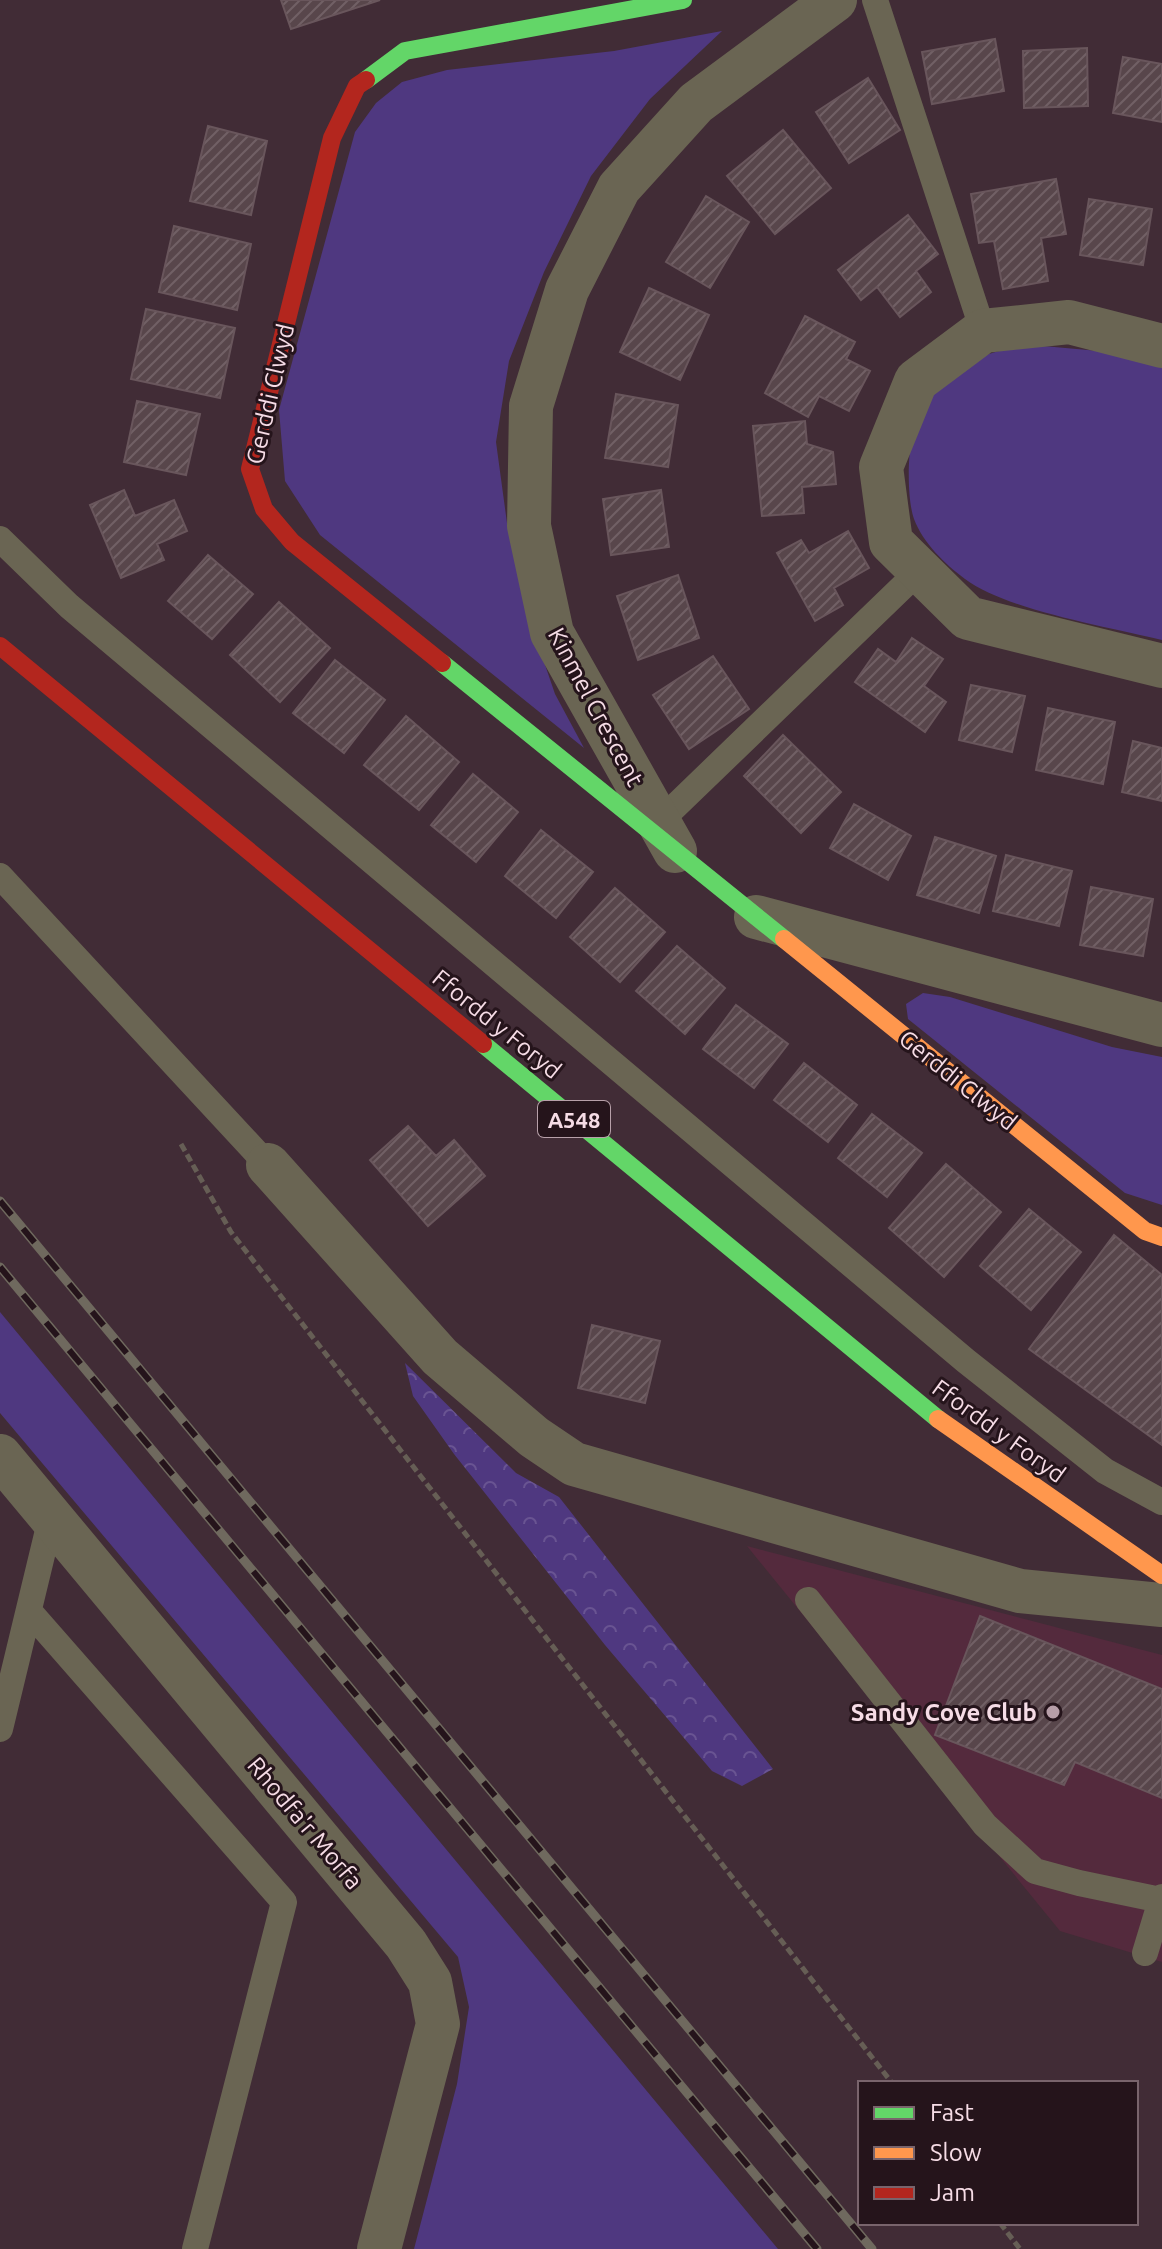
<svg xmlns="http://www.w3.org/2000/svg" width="1162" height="2249" viewBox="0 0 1162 2249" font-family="Ubuntu,sans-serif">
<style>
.built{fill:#542a3d}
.grass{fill:#4f3880}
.forest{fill:url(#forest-crowns)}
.building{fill:url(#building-hatch);stroke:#69565c;stroke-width:2}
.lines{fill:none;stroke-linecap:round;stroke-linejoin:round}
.path{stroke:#665e55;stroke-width:5;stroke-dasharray:8 4;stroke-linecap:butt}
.lane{stroke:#6a6553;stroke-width:26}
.street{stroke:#6a6553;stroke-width:44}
.fast{stroke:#63d668;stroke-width:18}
.slow{stroke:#ff974d;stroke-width:18}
.jam{stroke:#b3261e;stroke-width:18}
.rail-casing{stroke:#6f695e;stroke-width:9}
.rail{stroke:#25141b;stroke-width:6;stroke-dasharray:18;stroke-linecap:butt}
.poi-dot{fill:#b79ea8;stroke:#25141b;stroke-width:3}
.labels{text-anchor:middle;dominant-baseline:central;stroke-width:6;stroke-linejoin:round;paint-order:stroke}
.shield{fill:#25141b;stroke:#b7a0a9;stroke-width:2}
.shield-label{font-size:22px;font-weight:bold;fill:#f6dce6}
.street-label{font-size:24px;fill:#f6dce6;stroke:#25141b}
.poi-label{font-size:24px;font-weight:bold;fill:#f6dce6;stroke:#25141b;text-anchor:end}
</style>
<defs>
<pattern id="forest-crowns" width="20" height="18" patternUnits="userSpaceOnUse" patternTransform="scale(2)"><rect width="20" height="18" fill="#4f3880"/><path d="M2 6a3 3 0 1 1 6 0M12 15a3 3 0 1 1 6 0" fill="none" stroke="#695492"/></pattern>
<pattern id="building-hatch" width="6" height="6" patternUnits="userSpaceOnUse" patternTransform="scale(2)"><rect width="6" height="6" fill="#58464b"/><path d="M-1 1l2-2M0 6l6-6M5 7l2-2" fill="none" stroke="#716065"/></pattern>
</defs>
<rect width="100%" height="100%" fill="#412c36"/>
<path class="built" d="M 747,1546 L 1162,1655 L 1162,1962 L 1060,1931 Z"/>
<path class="grass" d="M 722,31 L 650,99 L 591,176 L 544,272 L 509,361 L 496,442 L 507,523 L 528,615 L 555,694 L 584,748 L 320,535 L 285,481 L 279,410 L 355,132 L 376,103 L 402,82 L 447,70 L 614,51 Z
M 1043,346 L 1110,352 L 1162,365 L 1162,640 C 1109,627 1006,610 965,579 C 945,564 923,543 914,519 C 905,493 907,422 925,400 C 939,382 967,363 989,354 C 1004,348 1026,348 1043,346 Z
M 923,993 L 950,997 L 1112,1047 L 1162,1057 L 1162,1205 L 1125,1193 L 908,1019 L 906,1004 Z
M 0,1312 L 778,2249 L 414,2249 L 457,2084 L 469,2007 L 458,1957 L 0,1413 Z"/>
<path class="forest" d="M 405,1363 L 516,1473 L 559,1497 L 773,1769 L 742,1786 L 712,1771 L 605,1645 L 454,1454 L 413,1396 Z"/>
<path class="building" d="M 281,0 L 380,0 L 291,29 Z
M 995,39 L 1004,91 L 932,104 L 922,52 Z
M 1087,48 L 1088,106 L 1024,108 L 1023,51 Z
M 1123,57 L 1162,64 L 1162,122 L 1113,113 Z
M 868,78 L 900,130 L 849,163 L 816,112 Z
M 208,126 L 267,141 L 251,215 L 190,201 Z
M 783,130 L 831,188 L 775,234 L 727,176 Z
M 1056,179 L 1066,234 L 1041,238 L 1048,281 L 1003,289 L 994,241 L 979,243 L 971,194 Z
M 706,196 L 749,222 L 710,288 L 666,262 Z
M 1089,199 L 1152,209 L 1143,265 L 1080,255 Z
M 908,215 L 938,254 L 916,271 L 931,292 L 900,317 L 877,287 L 861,300 L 838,270 Z
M 174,226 L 251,244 L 237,310 L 159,292 Z
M 649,288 L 709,315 L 680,380 L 620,352 Z
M 146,309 L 235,328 L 220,398 L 131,379 Z
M 805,316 L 855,342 L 846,359 L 870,371 L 849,411 L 819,396 L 808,417 L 765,393 Z
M 616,394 L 678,405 L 668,467 L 605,458 Z
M 137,401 L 200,414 L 186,475 L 124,462 Z
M 805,421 L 807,444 L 833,452 L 836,484 L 802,487 L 804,513 L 762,516 L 753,426 Z
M 124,490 L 135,516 L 174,500 L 187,531 L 157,544 L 164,560 L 121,578 L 90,505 Z
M 661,490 L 669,547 L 611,555 L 603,499 Z
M 848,531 L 869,568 L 834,588 L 843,605 L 815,621 L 777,553 L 801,540 L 809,553 Z
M 208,555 L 253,594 L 212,639 L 168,601 Z
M 678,575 L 699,638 L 638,660 L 617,596 Z
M 279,602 L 330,648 L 280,702 L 230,655 Z
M 912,638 L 943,659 L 924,686 L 946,702 L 925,732 L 855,682 L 878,649 L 896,662 Z
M 713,656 L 749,709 L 689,749 L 653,695 Z
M 335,660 L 385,700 L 344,753 L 293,713 Z
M 971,685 L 1025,696 L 1012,752 L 959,740 Z
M 1048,708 L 1115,722 L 1103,784 L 1036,770 Z
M 406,716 L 459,762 L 419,810 L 364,765 Z
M 783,735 L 841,792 L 801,833 L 744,776 Z
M 1133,741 L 1162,748 L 1162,801 L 1122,792 Z
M 473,774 L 518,812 L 476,862 L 431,825 Z
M 854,804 L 911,836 L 888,880 L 830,848 Z
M 541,830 L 593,872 L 556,918 L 505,876 Z
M 935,837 L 996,856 L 979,913 L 917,895 Z
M 1006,855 L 1072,871 L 1059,926 L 993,911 Z
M 1091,887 L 1153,899 L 1143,956 L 1080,945 Z
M 615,888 L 665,932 L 620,982 L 570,937 Z
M 677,946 L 725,988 L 685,1034 L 636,991 Z
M 736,1005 L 788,1044 L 754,1088 L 703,1049 Z
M 804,1063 L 857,1105 L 828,1142 L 774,1100 Z
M 872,1114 L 922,1153 L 887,1197 L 838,1158 Z
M 408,1126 L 436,1156 L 454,1140 L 485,1176 L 428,1226 L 370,1160 Z
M 946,1164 L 1001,1212 L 944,1277 L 889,1228 Z
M 1029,1209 L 1081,1252 L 1031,1310 L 980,1266 Z
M 1114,1235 L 1162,1275 L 1162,1445 L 1029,1349 Z
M 592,1325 L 660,1341 L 645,1403 L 578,1388 Z
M 980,1616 L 1162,1689 L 1162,1798 L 1075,1762 L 1064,1785 L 935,1735 Z"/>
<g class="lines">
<path class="path" d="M 181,1144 L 231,1232 L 892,2083
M 1000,2223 L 1020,2249"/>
<path class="lane" d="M 875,0 L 983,331
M 0,539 L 69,606 L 966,1361 L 1105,1471 L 1162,1502
M 659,822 L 920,570
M 0,876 L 268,1165
M 808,1600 L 985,1825 L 1035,1871 L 1079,1883 L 1161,1900
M 29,1611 L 284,1902 L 195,2249
M 0,1729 L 51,1518
M 1145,1953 L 1162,1897"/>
<path class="street" d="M 1162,346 L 1069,322 L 983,331 L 916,381 L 881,467 L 891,542 L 968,618 L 1162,666
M 675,851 L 552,633 L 529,526 L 531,406 L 567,290 L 619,188 L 696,103 L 835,0
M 756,917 L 1162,1025
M 268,1165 L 440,1357 L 534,1437 L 574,1464 L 1020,1591 L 1162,1605
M 0,1456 L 406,1944 L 430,1982 L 438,2024 L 379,2249"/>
<path class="fast" d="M 366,80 L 405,51 L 683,0
M 442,663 L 784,939
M 483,1044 L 938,1419"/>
<path class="slow" d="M 784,939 L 1145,1231 L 1162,1237
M 938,1419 L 1162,1575"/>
<path class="jam" d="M 366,80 L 357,86 L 332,138 L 250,469 L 264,509 L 292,542 L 442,663
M 0,646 L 483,1044"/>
<g class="rail-casing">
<path id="rail" d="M 0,1201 L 872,2249
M 0,1267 L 817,2249"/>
</g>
<use href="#rail" class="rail"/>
</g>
<circle class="poi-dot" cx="1053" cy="1712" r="8"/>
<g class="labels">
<rect class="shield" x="538" y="1101" width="72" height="36" rx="6"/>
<g class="shield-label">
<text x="574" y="1119">A548</text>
</g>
<g class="street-label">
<text transform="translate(270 394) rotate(-77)">Gerddi Clwyd</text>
<text transform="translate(596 707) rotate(62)">Kinmel Crescent</text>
<text transform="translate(497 1024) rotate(39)">Ffordd y Foryd</text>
<text transform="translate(958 1080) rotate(39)">Gerddi Clwyd</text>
<text transform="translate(999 1431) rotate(36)">Ffordd y Foryd</text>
<text transform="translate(305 1823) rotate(50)">Rhodfa'r Morfa</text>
</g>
<g class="poi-label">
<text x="1037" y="1712">Sandy Cove Club</text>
</g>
</g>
<rect x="858" y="2081" width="280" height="144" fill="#25141b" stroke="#79646c" stroke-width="2"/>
<rect x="874" y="2107" width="40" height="12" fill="#63d668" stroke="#79646c" stroke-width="2"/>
<text x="930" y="2121" font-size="24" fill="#f6dce6">Fast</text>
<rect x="874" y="2147" width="40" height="12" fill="#ff974d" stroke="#79646c" stroke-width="2"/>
<text x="930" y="2161" font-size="24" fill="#f6dce6">Slow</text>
<rect x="874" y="2187" width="40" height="12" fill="#b3261e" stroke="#79646c" stroke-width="2"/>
<text x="930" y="2201" font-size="24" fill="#f6dce6">Jam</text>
</svg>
